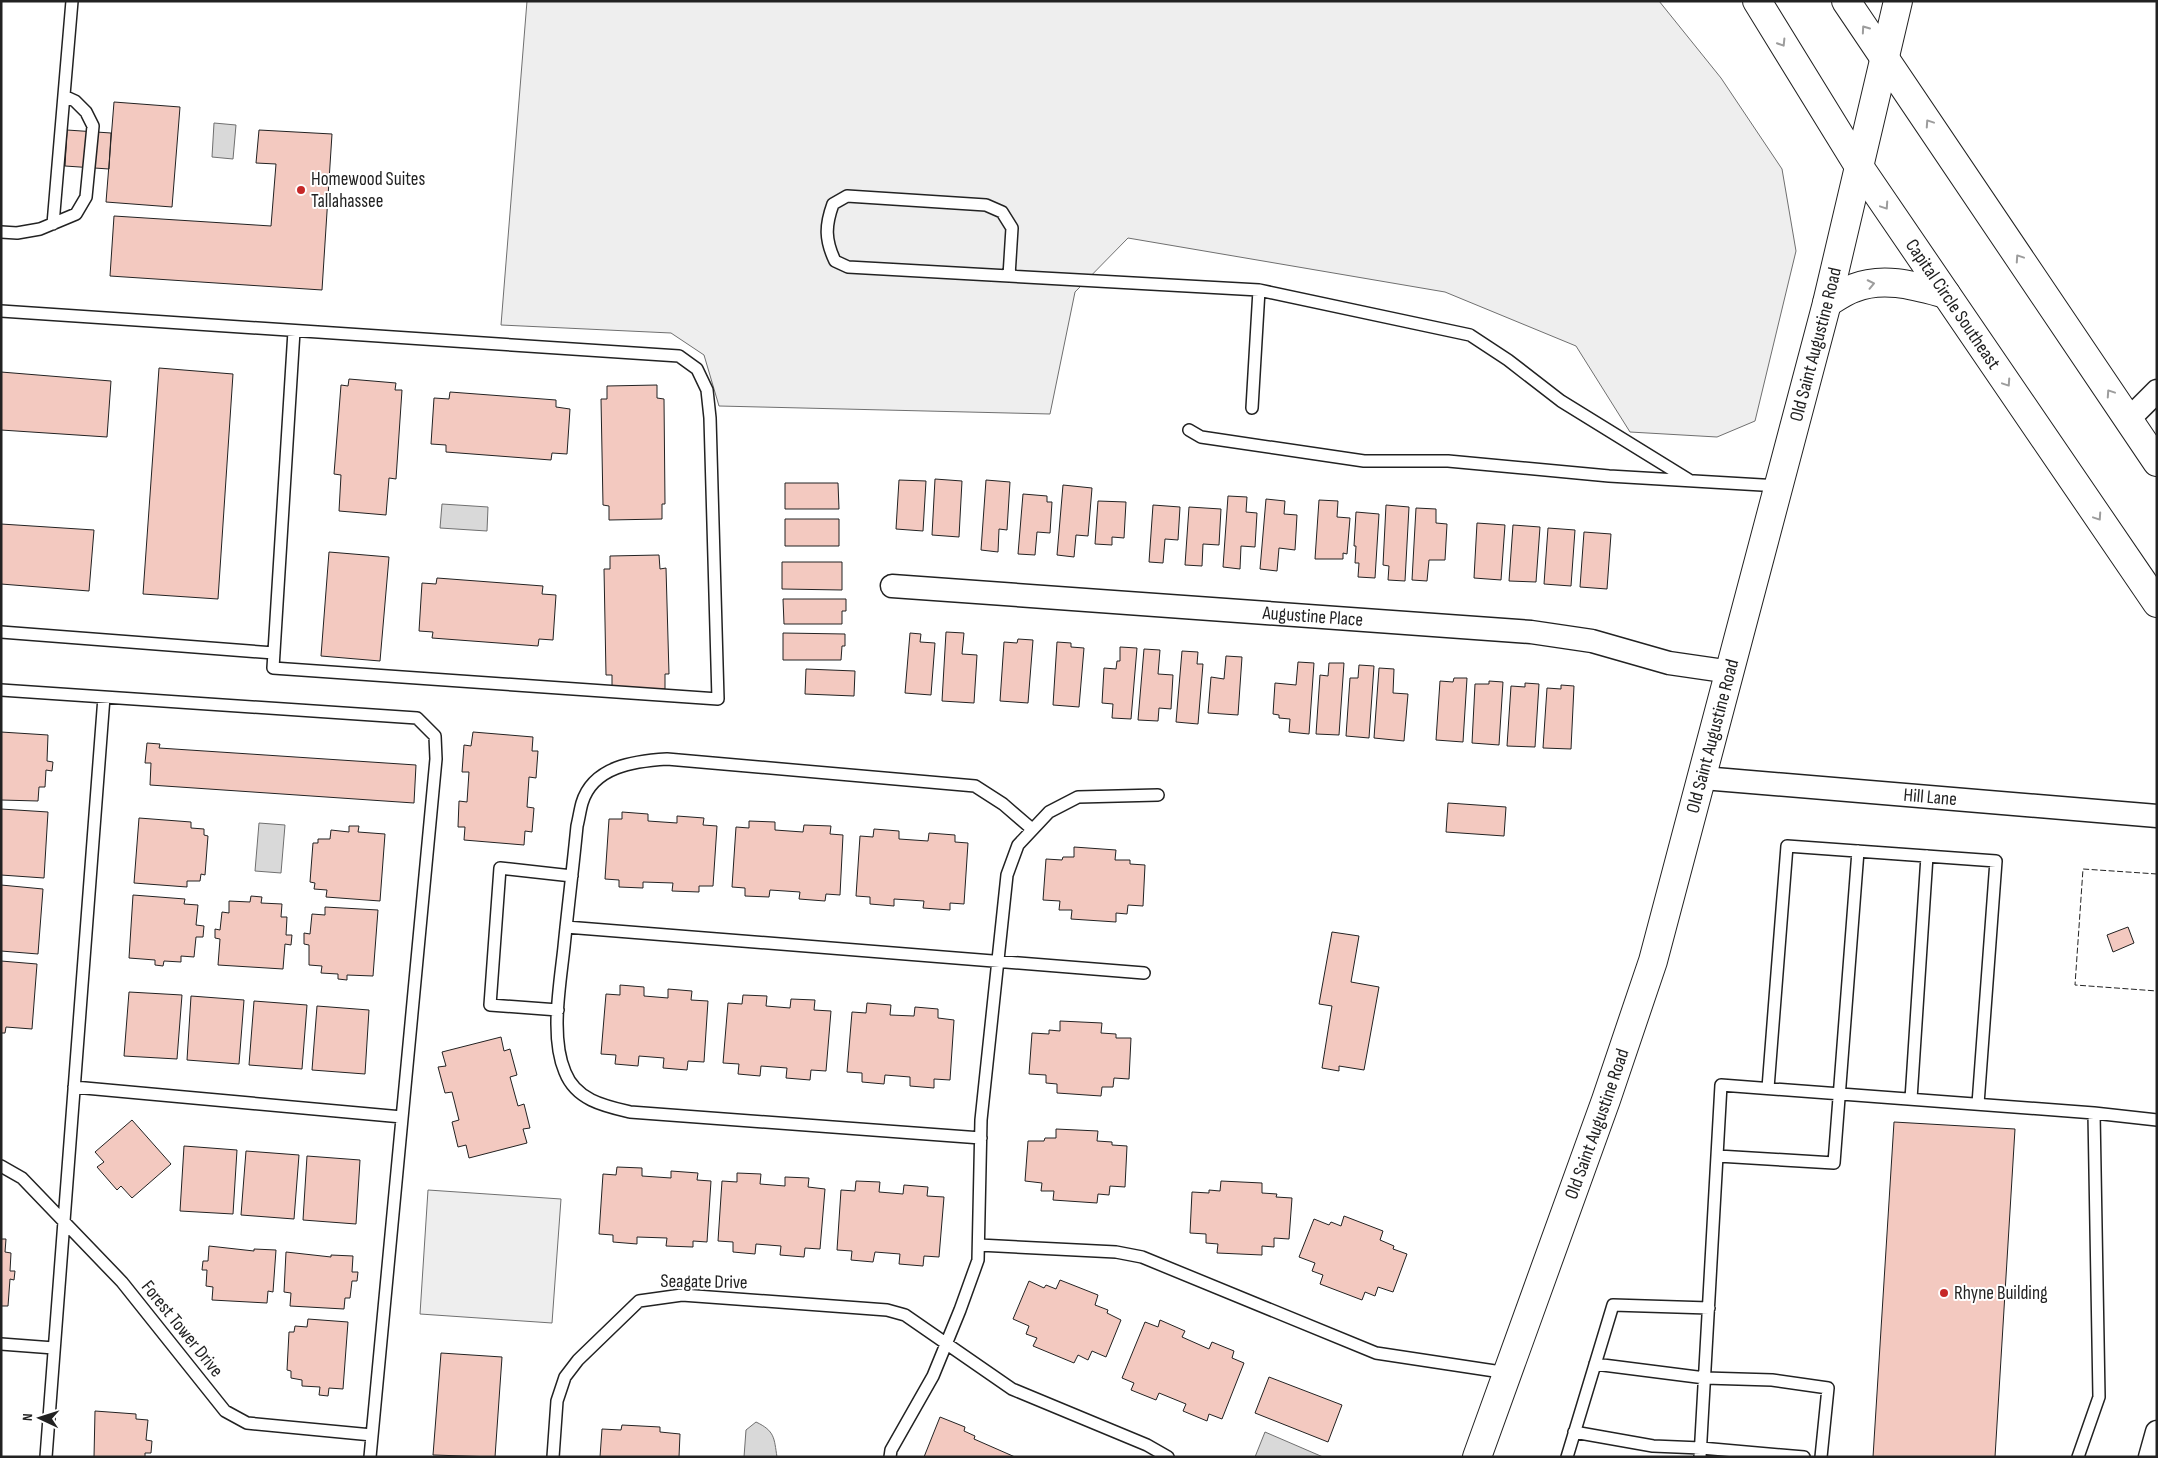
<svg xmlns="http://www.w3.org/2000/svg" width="2158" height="1458" viewBox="0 0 2158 1458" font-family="'Sofia Sans Condensed',sans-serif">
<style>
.green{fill:#eee;stroke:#6f6f6f}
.water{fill:#d9d9d9;stroke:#6f6f6f}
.building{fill:#f3c9c0;stroke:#222}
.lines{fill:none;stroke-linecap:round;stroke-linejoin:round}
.service-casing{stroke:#222;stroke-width:14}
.minor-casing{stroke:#222;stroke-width:25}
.tertiary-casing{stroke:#222;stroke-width:30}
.primary-casing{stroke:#222;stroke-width:30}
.service{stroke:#fff;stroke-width:11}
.minor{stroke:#fff;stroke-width:22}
.tertiary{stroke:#fff;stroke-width:28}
.primary{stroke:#fff;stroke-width:28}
.fence{stroke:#222;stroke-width:1;stroke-dasharray:6 2.5;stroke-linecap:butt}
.oneway{stroke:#9c9c9c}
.poi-dot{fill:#c62828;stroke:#fff;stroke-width:2}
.labels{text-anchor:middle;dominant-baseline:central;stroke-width:4;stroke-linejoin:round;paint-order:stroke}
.poi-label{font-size:19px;fill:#222;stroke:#fff;text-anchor:start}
.street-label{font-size:19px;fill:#222;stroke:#fff}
</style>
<rect width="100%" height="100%" fill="#fff"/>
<path class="green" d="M 527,1 L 1659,1 L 1721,78 L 1782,169 L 1796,251 L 1755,421 L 1717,437 L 1630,432 L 1576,346 L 1445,292 L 1128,238 L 1075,292 L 1050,414 L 719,406 L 704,355 L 671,333 L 501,325 Z
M 428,1190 L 561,1199 L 552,1323 L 420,1314 Z"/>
<path class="water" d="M 214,123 L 236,125 L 233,159 L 212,157 Z
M 442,504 L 488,507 L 487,531 L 440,528 Z
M 259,823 L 285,825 L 281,873 L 255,871 Z
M 756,1422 C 775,1431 774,1438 777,1457 L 744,1457 L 746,1430 Z
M 1265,1432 L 1323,1457 L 1255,1457 Z"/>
<path class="building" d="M 114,102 L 180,107 L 172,207 L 106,202 Z
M 67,130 L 111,133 L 109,169 L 65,166 Z
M 259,130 L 332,134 L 322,290 L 110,276 L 114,216 L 271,226 L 276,164 L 256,163 Z
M 159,368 L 233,374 L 218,599 L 143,594 Z
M 1,372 L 111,381 L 107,437 L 1,430 Z
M 349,379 L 396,383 L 395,390 L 402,390 L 396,479 L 389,478 L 386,515 L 339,511 L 341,475 L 334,474 L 341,385 L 348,386 Z
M 657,385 L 657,398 L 664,399 L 665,504 L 662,504 L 662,519 L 609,520 L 609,506 L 603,505 L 601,399 L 607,399 L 607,386 Z
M 450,392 L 556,400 L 556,407 L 570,409 L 567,454 L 552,453 L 551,460 L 446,452 L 446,445 L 431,444 L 434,398 L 449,399 Z
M 935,479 L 962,481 L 959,537 L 932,535 Z
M 899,480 L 926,481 L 923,531 L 896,529 Z
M 986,480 L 1010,482 L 1007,530 L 999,529 L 998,552 L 981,550 Z
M 785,483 L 838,483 L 839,509 L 785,509 Z
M 1063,485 L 1092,488 L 1088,536 L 1076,535 L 1074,557 L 1057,555 Z
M 1023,494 L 1047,496 L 1047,502 L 1052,502 L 1050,533 L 1037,532 L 1035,555 L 1018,554 Z
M 1228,496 L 1247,497 L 1246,512 L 1257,513 L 1255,547 L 1241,546 L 1240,569 L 1223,567 Z
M 1266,499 L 1285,501 L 1284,514 L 1297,515 L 1295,550 L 1279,548 L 1277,571 L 1260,569 Z
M 1319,500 L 1338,501 L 1337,517 L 1350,518 L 1347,554 L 1343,553 L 1343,559 L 1315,559 Z
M 1098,501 L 1126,502 L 1124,538 L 1112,537 L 1112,545 L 1095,544 Z
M 1153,505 L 1180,507 L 1178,540 L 1165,539 L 1163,563 L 1149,562 Z
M 1386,505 L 1409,507 L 1405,581 L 1388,580 L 1389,566 L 1383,565 Z
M 1189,507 L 1221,509 L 1219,545 L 1203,544 L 1202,566 L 1185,565 Z
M 1416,508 L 1436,509 L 1436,523 L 1447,524 L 1445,560 L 1429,560 L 1427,581 L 1412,580 Z
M 1356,512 L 1379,514 L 1375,578 L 1358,577 L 1359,563 L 1355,563 L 1356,546 L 1354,546 Z
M 785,519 L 839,519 L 839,546 L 785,546 Z
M 1477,523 L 1505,525 L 1501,580 L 1474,578 Z
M 1,524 L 94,530 L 89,591 L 1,584 Z
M 1513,525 L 1540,527 L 1536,582 L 1509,581 Z
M 1548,528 L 1575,530 L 1571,586 L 1544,584 Z
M 1584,532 L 1611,534 L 1607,589 L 1580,587 Z
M 329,552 L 389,557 L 380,661 L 321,656 Z
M 659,555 L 660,569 L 666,568 L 669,674 L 665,674 L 665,689 L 612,690 L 612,675 L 606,675 L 604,569 L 610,569 L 610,556 Z
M 782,562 L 842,562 L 842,590 L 782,589 Z
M 437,578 L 543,586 L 542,594 L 556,595 L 553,640 L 539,639 L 538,646 L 432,638 L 433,632 L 419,631 L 422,583 L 436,584 Z
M 783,599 L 846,599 L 846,611 L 842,611 L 842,624 L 784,624 Z
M 946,632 L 964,633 L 962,654 L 977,655 L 974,703 L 942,701 Z
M 783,633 L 845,634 L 845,646 L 842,646 L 841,660 L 783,660 Z
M 910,633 L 921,634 L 920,642 L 935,643 L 931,695 L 905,693 Z
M 1018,639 L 1033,640 L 1028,703 L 1000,701 L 1004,642 L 1017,643 Z
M 1057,642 L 1071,643 L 1071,647 L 1084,648 L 1079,707 L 1053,705 Z
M 1120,647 L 1137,648 L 1131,719 L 1112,718 L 1113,704 L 1102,703 L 1104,668 L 1116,669 L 1117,661 L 1120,661 Z
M 1144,649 L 1160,650 L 1158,674 L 1173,675 L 1171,709 L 1159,708 L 1158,721 L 1138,720 Z
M 1182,651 L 1198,652 L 1197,664 L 1203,664 L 1198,724 L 1176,722 Z
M 1226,656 L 1242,657 L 1238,715 L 1208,713 L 1211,677 L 1224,679 Z
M 1298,662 L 1314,663 L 1309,734 L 1289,732 L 1290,719 L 1279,718 L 1279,715 L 1273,714 L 1275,683 L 1296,685 Z
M 1329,663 L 1344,663 L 1339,735 L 1316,734 L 1320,675 L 1328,676 Z
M 1359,665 L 1374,666 L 1369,738 L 1346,736 L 1350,678 L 1358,678 Z
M 1379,668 L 1394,669 L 1393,693 L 1408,694 L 1404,741 L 1374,738 Z
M 806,669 L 855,671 L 854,696 L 805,694 Z
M 1454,678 L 1467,678 L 1463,742 L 1436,740 L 1440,681 L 1453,682 Z
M 1489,681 L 1503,682 L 1499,745 L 1472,743 L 1475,684 L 1489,684 Z
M 1525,683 L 1539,684 L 1535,747 L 1507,746 L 1511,686 L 1525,687 Z
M 1561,685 L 1574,686 L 1571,749 L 1543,748 L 1547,688 L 1561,689 Z
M 1,732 L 48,735 L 47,761 L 53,762 L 52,771 L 46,770 L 45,787 L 39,787 L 38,801 L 1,800 Z
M 473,732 L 533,737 L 532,751 L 538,751 L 536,778 L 529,777 L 527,807 L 534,808 L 532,832 L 525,831 L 524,845 L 464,840 L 465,827 L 458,827 L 459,801 L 467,802 L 469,772 L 462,772 L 464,745 L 471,746 Z
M 147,743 L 160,744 L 159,748 L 416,765 L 414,803 L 150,785 L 151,763 L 145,763 Z
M 1448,803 L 1506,807 L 1504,836 L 1446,832 Z
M 1,809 L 48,812 L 44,878 L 1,875 Z
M 622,812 L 648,814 L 648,821 L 677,823 L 677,816 L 704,818 L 703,825 L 717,826 L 713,886 L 699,886 L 699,892 L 672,891 L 673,883 L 643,882 L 643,888 L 619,887 L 619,880 L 605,879 L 609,819 L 622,819 Z
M 139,818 L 191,822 L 191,828 L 204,829 L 204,835 L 208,836 L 205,875 L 201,874 L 200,881 L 187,881 L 187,887 L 134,883 Z
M 749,821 L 775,822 L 775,830 L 803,832 L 804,825 L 831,826 L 830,834 L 843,835 L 840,895 L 826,894 L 825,901 L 799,899 L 800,892 L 770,890 L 769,897 L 745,896 L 745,888 L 732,887 L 736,827 L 749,828 Z
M 349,826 L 359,826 L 358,832 L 385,834 L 380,901 L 326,897 L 327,890 L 314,889 L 315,883 L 310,882 L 313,843 L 318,843 L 318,839 L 330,839 L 331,830 L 349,832 Z
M 874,829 L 899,831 L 899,839 L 928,841 L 929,833 L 955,835 L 955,842 L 968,843 L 964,904 L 950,903 L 950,910 L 923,908 L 924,901 L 894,899 L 894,906 L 870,904 L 870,897 L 856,896 L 860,836 L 873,837 Z
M 1074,847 L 1116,850 L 1115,860 L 1130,860 L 1130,864 L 1145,865 L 1143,906 L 1128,905 L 1127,914 L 1116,913 L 1116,922 L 1071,919 L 1072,910 L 1059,910 L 1060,901 L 1043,900 L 1046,859 L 1062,860 L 1063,857 L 1074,857 Z
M 1,885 L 43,889 L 38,954 L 1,951 Z
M 133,895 L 185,899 L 184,904 L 198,905 L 196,925 L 204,926 L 203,937 L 196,937 L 194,957 L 181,956 L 181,962 L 164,961 L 163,966 L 155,965 L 155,960 L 129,958 Z
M 251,896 L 262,897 L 261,903 L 282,904 L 281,917 L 287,917 L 286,935 L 292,935 L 291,945 L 285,944 L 283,969 L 218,965 L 220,939 L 215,938 L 215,929 L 220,930 L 222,912 L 229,913 L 229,901 L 250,902 Z
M 325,907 L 378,910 L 373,976 L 347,975 L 347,980 L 338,979 L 338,974 L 321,973 L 322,966 L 309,965 L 309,945 L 304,944 L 304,933 L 310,934 L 312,914 L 325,915 Z
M 2128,927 L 2134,943 L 2113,952 L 2107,935 Z
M 1332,932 L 1359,936 L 1351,982 L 1379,987 L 1364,1070 L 1339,1066 L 1339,1071 L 1322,1068 L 1332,1006 L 1319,1004 Z
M 1,961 L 37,964 L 32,1029 L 6,1027 L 5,1033 L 1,1033 Z
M 620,985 L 644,987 L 644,996 L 668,998 L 668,989 L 692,991 L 691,1000 L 708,1001 L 704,1062 L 688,1061 L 687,1070 L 663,1068 L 664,1058 L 639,1056 L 638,1066 L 615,1064 L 616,1055 L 601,1054 L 606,994 L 620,995 Z
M 129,992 L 182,995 L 177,1059 L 124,1056 Z
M 743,995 L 767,996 L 766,1006 L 790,1008 L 791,999 L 815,1000 L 814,1010 L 831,1011 L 826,1071 L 811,1070 L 810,1080 L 786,1078 L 787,1068 L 761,1066 L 760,1076 L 738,1074 L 739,1064 L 723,1063 L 728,1003 L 742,1004 Z
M 191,996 L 244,1000 L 239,1064 L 187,1060 Z
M 254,1001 L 307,1005 L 302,1069 L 249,1065 Z
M 867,1003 L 891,1005 L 890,1015 L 914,1016 L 915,1007 L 938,1009 L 938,1018 L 954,1020 L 950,1080 L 934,1079 L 934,1088 L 910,1086 L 910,1077 L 885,1075 L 884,1084 L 862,1082 L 862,1073 L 847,1072 L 852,1012 L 866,1013 Z
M 317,1006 L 369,1010 L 365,1074 L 312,1070 Z
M 1060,1021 L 1102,1023 L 1101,1033 L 1116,1034 L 1116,1038 L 1131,1038 L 1129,1079 L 1114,1078 L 1113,1087 L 1102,1087 L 1101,1096 L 1057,1093 L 1057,1084 L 1046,1083 L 1046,1075 L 1029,1074 L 1032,1033 L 1049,1034 L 1049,1030 L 1060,1031 Z
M 501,1037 L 504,1051 L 510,1049 L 517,1075 L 510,1077 L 518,1106 L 524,1104 L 530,1128 L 523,1129 L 527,1143 L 469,1158 L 466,1145 L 458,1147 L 452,1122 L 459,1120 L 452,1092 L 445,1093 L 438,1067 L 446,1066 L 442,1052 Z
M 132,1120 L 171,1164 L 132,1198 L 121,1186 L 117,1190 L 97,1167 L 104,1162 L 95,1152 Z
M 1894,1122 L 2015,1129 L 1995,1457 L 1873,1457 Z
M 1056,1129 L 1098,1131 L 1097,1141 L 1112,1142 L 1112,1145 L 1127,1146 L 1125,1187 L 1110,1186 L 1109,1195 L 1098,1194 L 1097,1203 L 1053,1200 L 1054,1191 L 1041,1191 L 1042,1183 L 1025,1181 L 1028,1141 L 1044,1141 L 1045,1138 L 1056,1138 Z
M 184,1146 L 237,1150 L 233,1214 L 180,1211 Z
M 246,1151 L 299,1155 L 294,1219 L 241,1215 Z
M 307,1156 L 360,1160 L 356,1224 L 303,1220 Z
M 617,1167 L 642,1168 L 642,1176 L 671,1178 L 671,1171 L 698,1173 L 697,1180 L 711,1181 L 707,1242 L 693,1241 L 693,1247 L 666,1246 L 667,1238 L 637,1237 L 637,1244 L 613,1242 L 613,1235 L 599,1234 L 603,1174 L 616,1175 Z
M 737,1173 L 761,1174 L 760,1184 L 785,1186 L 785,1177 L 809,1178 L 808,1187 L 825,1189 L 820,1249 L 805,1248 L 804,1257 L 780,1255 L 781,1246 L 756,1244 L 755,1254 L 733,1252 L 733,1242 L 718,1241 L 722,1181 L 737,1182 Z
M 856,1181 L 880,1182 L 879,1192 L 903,1194 L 904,1185 L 928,1187 L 927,1196 L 944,1197 L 939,1257 L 924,1256 L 923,1266 L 899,1264 L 900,1254 L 875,1252 L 873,1262 L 851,1260 L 852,1251 L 837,1250 L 841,1190 L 855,1191 Z
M 1221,1181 L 1262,1183 L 1262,1193 L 1277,1194 L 1276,1197 L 1292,1198 L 1289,1239 L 1274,1238 L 1274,1247 L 1262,1246 L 1262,1255 L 1217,1253 L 1218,1244 L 1206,1243 L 1206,1234 L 1190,1233 L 1192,1192 L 1209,1193 L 1209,1190 L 1220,1191 Z
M 1344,1216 L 1383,1231 L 1380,1240 L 1394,1246 L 1393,1249 L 1407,1254 L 1393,1292 L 1378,1287 L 1375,1296 L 1365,1292 L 1362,1300 L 1320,1284 L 1323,1275 L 1312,1271 L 1315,1263 L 1299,1257 L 1314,1219 L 1329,1225 L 1331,1222 L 1341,1226 Z
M 1,1239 L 6,1239 L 5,1252 L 11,1253 L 10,1271 L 15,1271 L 14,1280 L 10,1279 L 8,1306 L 1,1306 Z
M 209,1246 L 254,1251 L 254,1249 L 276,1250 L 273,1292 L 268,1291 L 267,1303 L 212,1300 L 213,1287 L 206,1286 L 207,1270 L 202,1270 L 203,1261 L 208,1261 Z
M 286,1252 L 331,1257 L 331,1255 L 353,1256 L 352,1272 L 358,1272 L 357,1281 L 352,1281 L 350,1298 L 345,1298 L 344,1309 L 290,1306 L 291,1293 L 284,1292 Z
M 1060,1280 L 1098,1295 L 1095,1305 L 1108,1310 L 1107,1313 L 1121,1320 L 1106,1357 L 1092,1351 L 1088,1360 L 1078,1355 L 1074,1363 L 1033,1346 L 1037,1338 L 1026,1334 L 1029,1326 L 1013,1319 L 1029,1281 L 1044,1288 L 1046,1285 L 1056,1289 Z
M 308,1319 L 348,1322 L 343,1389 L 329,1388 L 328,1396 L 319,1395 L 320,1387 L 302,1386 L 302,1380 L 291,1378 L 291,1371 L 287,1370 L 289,1332 L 294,1332 L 295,1326 L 307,1327 Z
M 1160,1320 L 1185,1331 L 1182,1337 L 1209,1349 L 1212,1342 L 1234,1351 L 1232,1358 L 1244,1363 L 1222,1419 L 1209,1414 L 1207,1421 L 1183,1411 L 1186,1404 L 1159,1393 L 1156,1400 L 1131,1390 L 1134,1383 L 1122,1378 L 1145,1322 L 1158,1327 Z
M 441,1353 L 502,1357 L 495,1457 L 433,1455 Z
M 1269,1377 L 1342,1405 L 1328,1442 L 1255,1413 Z
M 95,1411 L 136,1414 L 136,1419 L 148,1420 L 146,1440 L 152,1441 L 151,1453 L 145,1453 L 145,1457 L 94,1457 Z
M 940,1417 L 965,1427 L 964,1431 L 975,1436 L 974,1439 L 1015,1457 L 924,1457 Z
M 622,1425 L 660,1427 L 660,1432 L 680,1434 L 679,1457 L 600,1457 L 602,1429 L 621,1430 Z"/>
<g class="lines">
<g class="service-casing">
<path id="service" d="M 53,224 L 72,1
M 1,232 L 17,233 L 40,229 L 76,214 L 86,197 L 93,126 L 86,112 L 75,101 L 64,96
M 1009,276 L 1012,228 L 1002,212 L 986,205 L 847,196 L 833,204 C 825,226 825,240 835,261 L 848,267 L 1259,290 L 1470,335 L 1508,360 L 1561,401 L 1689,480
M 1,311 L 679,356 L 697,369 L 707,390 L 710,418 L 718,699 L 273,668 L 294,331
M 1252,408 L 1259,290
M 1189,430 L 1201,437 L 1364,461 L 1448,461 L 1609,476 L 1779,486
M 1,632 L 274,653
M 1,690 L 417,718 L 435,736 L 436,759 L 370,1457
M 566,927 L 1144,973
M 558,1010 L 490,1005 L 500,868 L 572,876
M 74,1087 L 402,1117
M 1768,1088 L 1787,846 L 1996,861 L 1978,1104
M 1911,1099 L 1927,856
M 981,1138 L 630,1112 C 604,1106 576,1100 565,1072 C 550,1037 560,985 564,947 C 568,907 573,867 577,826 C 579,818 580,810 582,803 C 593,766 635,761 667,759 L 975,786 L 1003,804 L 1032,829
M 1718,1156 L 1834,1163 L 1858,851
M 1,1166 L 22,1178 L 122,1282 L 225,1411 L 247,1423 L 372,1435
M 979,1245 L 1116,1252 L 1142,1257 L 1376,1353 L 1508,1373
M 1,1344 L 54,1348
M 1595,1364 L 1705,1378 L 1772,1380 L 1828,1388 L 1821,1457
M 1574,1432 L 1653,1446 L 1701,1448 L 1804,1457
M 46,1457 L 104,697
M 553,1457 L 557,1401 L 565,1377 L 578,1360 L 639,1301 L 682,1295 L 887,1310 L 905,1315 L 1012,1389 L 1147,1445 L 1168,1457
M 890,1457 L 891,1450 L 933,1376 L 960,1310 L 978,1260 L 981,1120 L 1007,875 L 1018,845 L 1049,812 L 1078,797 L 1158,795
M 1567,1457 L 1613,1305 L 1709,1308
M 1700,1457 L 1721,1085 L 2094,1113 L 2157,1120
M 2078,1457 L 2099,1397 L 2094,1113"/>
</g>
<g class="minor-casing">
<g id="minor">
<path d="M 2128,420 L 2157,391"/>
<path id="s1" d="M 892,586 L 1531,632 L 1592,641 L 1669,663 L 1731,672"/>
<path id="s2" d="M 1703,778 L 2157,816"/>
<path d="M 2150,1457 L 2157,1432"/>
</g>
</g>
<g class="tertiary-casing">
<g id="tertiary">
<path id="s3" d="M 1477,1457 L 1606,1100 L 1653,961 L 1827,303 L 1898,1"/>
</g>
</g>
<g class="primary-casing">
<g id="primary">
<path id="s4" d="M 1757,1 L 1858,165 L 2157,603"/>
<path d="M 1846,1 L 2157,462"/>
<path d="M 1827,303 C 1835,298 1845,291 1854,288 C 1884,276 1916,286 1946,294"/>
</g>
</g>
<use href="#service" class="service"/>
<use href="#minor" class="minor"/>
<use href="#tertiary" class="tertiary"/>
<use href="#primary" class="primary"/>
<path class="fence" d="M 2157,874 L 2083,869 L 2075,985 L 2157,991"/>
</g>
<defs><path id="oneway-chevron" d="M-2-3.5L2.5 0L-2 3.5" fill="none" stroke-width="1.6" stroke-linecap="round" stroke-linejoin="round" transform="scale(1.25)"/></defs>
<g class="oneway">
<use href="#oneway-chevron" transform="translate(1865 29) rotate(-125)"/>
<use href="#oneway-chevron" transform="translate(1782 43) rotate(58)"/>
<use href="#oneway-chevron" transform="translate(1929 123) rotate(-124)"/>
<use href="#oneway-chevron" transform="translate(1885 206) rotate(56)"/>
<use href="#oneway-chevron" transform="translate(2019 258) rotate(-124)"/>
<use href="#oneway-chevron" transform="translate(1871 284) rotate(-12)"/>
<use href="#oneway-chevron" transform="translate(2007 383) rotate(56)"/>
<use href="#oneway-chevron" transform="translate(2110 393) rotate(-124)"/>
<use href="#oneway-chevron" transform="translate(2098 517) rotate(56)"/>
</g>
<g class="poi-dot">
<circle cx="301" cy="190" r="5"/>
<circle cx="1944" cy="1293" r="5"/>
</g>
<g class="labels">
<g class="poi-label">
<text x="311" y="179">Homewood Suites<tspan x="311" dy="22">Tallahassee</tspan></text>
<text x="1954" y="1293">Rhyne Building</text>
</g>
<g class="street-label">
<text stroke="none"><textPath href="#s4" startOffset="361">Capital Circle Southeast</textPath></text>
<text stroke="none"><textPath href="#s3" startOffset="1164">Old Saint Augustine Road</textPath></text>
<text stroke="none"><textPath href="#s1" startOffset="422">Augustine Place</textPath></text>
<text stroke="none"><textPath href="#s3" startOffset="759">Old Saint Augustine Road</textPath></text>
<text stroke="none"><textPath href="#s2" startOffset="228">Hill Lane</textPath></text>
<text stroke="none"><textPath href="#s3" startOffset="354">Old Saint Augustine Road</textPath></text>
<text transform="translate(704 1282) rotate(1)">Seagate Drive</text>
<text transform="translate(182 1329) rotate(51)">Forest Tower Drive</text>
</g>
</g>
<rect width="2158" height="1458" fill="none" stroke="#222222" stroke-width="5"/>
<g transform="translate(40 1418) rotate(274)" stroke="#ffffff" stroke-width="4" paint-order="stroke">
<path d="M0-4L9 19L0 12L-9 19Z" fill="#222222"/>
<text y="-8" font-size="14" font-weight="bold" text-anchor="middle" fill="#222222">N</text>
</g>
</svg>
